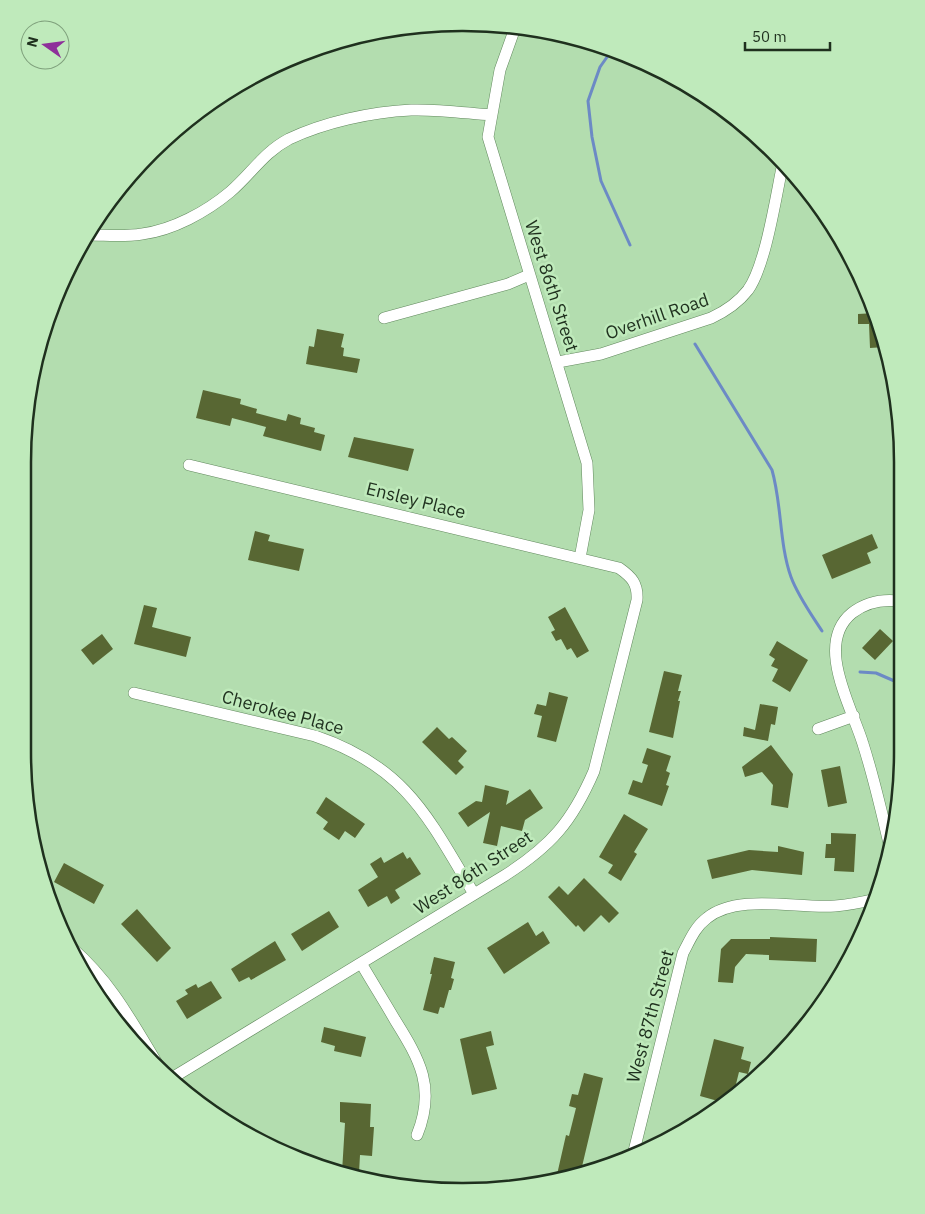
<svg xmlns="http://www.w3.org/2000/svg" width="925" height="1214" viewBox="0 0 925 1214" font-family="'IBM Plex Sans',sans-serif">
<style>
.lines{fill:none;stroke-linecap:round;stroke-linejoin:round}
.stream{stroke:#6c8ac5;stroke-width:3}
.building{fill:#586733}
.minor-casing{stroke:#61885d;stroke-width:12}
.minor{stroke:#fff;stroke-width:11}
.labels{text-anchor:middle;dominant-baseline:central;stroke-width:5;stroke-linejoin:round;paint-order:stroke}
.street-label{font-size:18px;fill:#1f301e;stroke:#bfeabb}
.rim{fill:none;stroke:#1f301e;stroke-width:2.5}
</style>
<rect width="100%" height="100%" fill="#b3ddaf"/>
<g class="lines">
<path class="stream" d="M 612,50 L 600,67 L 588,101 L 592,137 L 601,181 L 630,245
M 695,344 L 772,470 C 782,505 779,543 791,577 C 798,596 811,614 822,631
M 860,672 L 876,673 L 899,683"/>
</g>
<path class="building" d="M 875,313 L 879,321 L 885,347 L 870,348 L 869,324 L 858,324 L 858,314 Z
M 317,329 L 344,334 L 341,347 L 344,348 L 343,356 L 360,359 L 357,373 L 306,364 L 309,346 L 314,347 Z
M 203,390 L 241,399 L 240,404 L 257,409 L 256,413 L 286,421 L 288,414 L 301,418 L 300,424 L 315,428 L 314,432 L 325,435 L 321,451 L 263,436 L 266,427 L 232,418 L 230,426 L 196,418 Z
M 354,437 L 414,449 L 408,471 L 348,457 Z
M 255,531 L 270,535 L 268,541 L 304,549 L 299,571 L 248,560 Z
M 872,534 L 878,548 L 867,553 L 871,563 L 832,579 L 822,555 Z
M 144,605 L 157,608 L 152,627 L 191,637 L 186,657 L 134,644 Z
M 565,607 L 589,651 L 577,658 L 571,648 L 567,650 L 561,639 L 556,641 L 551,632 L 555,630 L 548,617 Z
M 880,629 L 893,641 L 875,660 L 862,648 Z
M 102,634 L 113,649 L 93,665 L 81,650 Z
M 777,641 L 808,660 L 790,692 L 772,681 L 778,669 L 771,666 L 775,659 L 769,655 Z
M 664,671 L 682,675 L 678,691 L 681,691 L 678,701 L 680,701 L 673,738 L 649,732 Z
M 549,692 L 568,697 L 556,742 L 537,737 L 542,716 L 534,714 L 537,704 L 546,706 Z
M 760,704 L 778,707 L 775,725 L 771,724 L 768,741 L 743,736 L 744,727 L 755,730 Z
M 437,727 L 449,739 L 452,737 L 467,751 L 458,761 L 464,767 L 456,775 L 422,742 Z
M 771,745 L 793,774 L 788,808 L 771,805 L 773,785 L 762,772 L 745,777 L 742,767 Z
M 647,748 L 671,756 L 666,771 L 670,773 L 666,785 L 669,786 L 662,806 L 628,794 L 633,780 L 642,783 L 648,765 L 642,763 Z
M 840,766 L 847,803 L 828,807 L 821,770 Z
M 485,785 L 509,791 L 506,805 L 530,789 L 543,808 L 525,820 L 522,831 L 501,826 L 497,846 L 483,843 L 490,812 L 468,827 L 458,813 L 476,801 L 482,802 Z
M 326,797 L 365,824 L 355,838 L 345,831 L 339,840 L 323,829 L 328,822 L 316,813 Z
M 624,814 L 648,829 L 634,852 L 637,854 L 621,881 L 608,873 L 613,865 L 599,857 Z
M 831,833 L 856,834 L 854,872 L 834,871 L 835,858 L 825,858 L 826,844 L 831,844 Z
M 778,846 L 804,852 L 802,875 L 752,870 L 712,879 L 707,860 L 749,850 L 778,852 Z
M 403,852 L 407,859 L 410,857 L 421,874 L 395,890 L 400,898 L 391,904 L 387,896 L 368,907 L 358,890 L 378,877 L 370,864 L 381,857 L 384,863 Z
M 64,863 L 104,885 L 94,904 L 54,882 Z
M 584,878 L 619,913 L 609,923 L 601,915 L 584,932 L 578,925 L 576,927 L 548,897 L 559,886 L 568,895 Z
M 137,909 L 171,948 L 157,962 L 121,924 Z
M 329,911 L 339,927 L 302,951 L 291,934 Z
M 528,922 L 536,936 L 543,931 L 550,943 L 504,974 L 487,948 Z
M 770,937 L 817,939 L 816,962 L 769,960 L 769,955 L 746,954 L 735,967 L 733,983 L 718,982 L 721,949 L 731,939 L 770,939 Z
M 275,941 L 286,960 L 251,980 L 249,977 L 239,982 L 231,969 Z
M 434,957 L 455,962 L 451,978 L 454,979 L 451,990 L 449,990 L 444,1008 L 440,1007 L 438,1014 L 423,1010 L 432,974 L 430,974 Z
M 211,981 L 222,998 L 187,1019 L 176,1001 L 188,994 L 185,990 L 196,984 L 198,988 Z
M 324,1027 L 366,1037 L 361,1057 L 334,1051 L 335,1046 L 321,1042 Z
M 491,1031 L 494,1045 L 486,1047 L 497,1089 L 472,1095 L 460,1039 Z
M 714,1039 L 744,1047 L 741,1059 L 751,1062 L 748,1074 L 739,1072 L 733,1096 L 725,1103 L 700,1096 Z
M 584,1073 L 603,1078 L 580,1175 L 556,1179 L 566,1135 L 569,1136 L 576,1108 L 569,1106 L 572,1094 L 578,1095 Z
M 340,1102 L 371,1104 L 370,1127 L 374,1127 L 372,1156 L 360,1155 L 359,1173 L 342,1172 L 345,1123 L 340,1122 Z"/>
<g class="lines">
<g class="minor-casing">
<path id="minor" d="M 515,28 L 500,70 L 488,137 L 587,463 L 589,510 L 580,558
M 89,235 C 106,235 124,237 142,234 C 173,230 206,212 230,192 C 251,174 264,152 289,139 C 325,122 371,112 411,110 C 437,109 465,113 491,115
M 384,318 L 508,284 L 529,275
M 558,362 L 601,354 L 711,318 C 726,311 738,303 748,290 C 766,265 776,195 783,163
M 134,693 L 315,736 C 406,767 428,817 474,894
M 818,729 L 854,716
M 890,848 C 882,813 874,778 863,744 C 852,707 814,644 852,613 C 866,602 882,599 899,601
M 72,948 C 113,984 133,1024 161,1070
M 361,963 C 372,982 384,1001 395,1020 C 420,1060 436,1088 417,1135
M 172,1078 L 504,876 C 551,846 572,822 594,771 L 637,600 C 638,584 632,577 619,568 L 189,465
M 634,1151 L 683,953 C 690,940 695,927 707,918 C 738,893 797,909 835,906 C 849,905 863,902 876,899"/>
</g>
<use href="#minor" class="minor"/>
</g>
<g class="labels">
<g class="street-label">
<text transform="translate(552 286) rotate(72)">West 86th Street</text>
<text transform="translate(657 316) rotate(-19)">Overhill Road</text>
<text transform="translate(416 500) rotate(14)">Ensley Place</text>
<text transform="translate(283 712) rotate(15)">Cherokee Place</text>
<text transform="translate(473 872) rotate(-33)">West 86th Street</text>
<text transform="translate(650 1016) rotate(-75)">West 87th Street</text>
</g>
</g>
<path d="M0 0H925V1214H0ZM462 31H463A431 431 0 0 1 894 462V752A431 431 0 0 1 463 1183H462A431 431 0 0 1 31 752V462A431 431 0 0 1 462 31Z" fill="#bfeabb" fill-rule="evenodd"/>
<path class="rim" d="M462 31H463A431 431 0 0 1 894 462V752A431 431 0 0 1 463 1183H462A431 431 0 0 1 31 752V462A431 431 0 0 1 462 31Z"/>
<g transform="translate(45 45) rotate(284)"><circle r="24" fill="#bfeabb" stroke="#7fa07c"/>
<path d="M0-4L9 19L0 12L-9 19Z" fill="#8e309a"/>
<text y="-8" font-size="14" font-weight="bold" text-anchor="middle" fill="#1f301e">N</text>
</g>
<path d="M745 42v8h85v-8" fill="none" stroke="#1f301e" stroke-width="2.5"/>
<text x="752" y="42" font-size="15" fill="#1f301e" stroke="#bfeabb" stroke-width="4" paint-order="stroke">50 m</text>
</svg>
